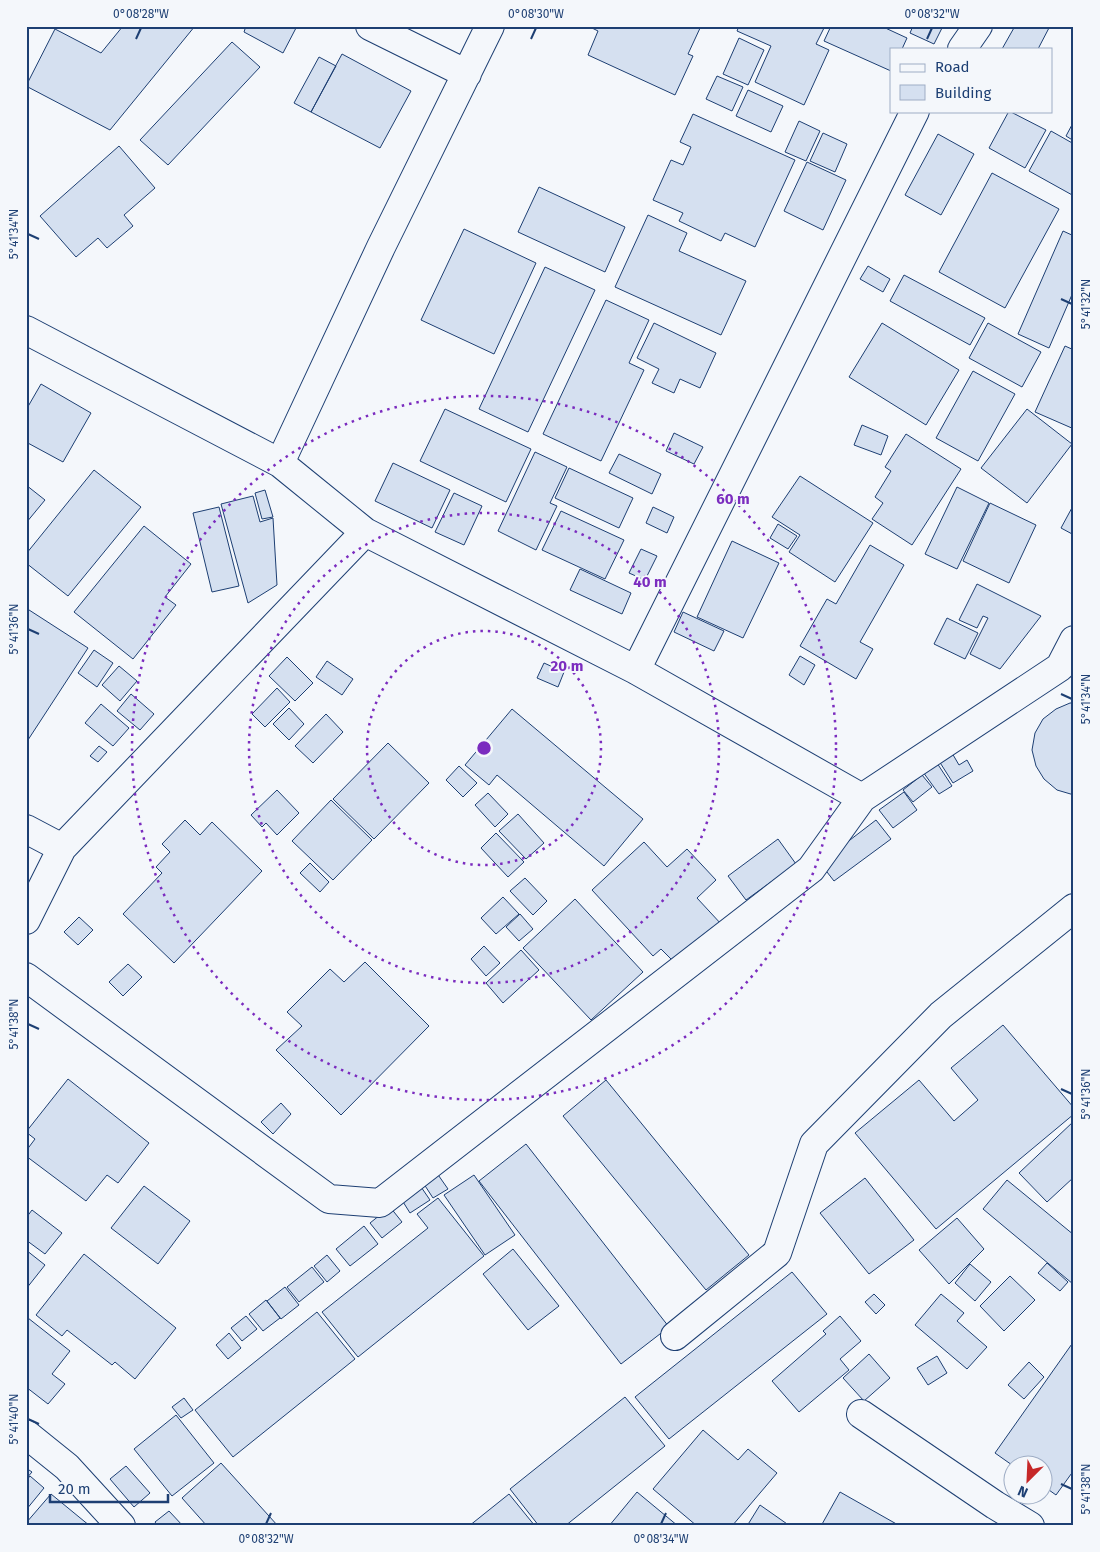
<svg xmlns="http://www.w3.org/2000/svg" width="1100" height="1552" viewBox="0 0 1100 1552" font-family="'Fira Sans',sans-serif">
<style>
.building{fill:#d5e0f0;stroke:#1d3f73}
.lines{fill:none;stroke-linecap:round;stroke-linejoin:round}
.street-casing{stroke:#1d3f73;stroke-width:30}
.street{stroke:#f4f7fb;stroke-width:28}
.ticks{fill:none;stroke:#1d3f73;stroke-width:2}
.ring{fill:none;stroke:#7b2cbf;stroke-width:2.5;stroke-dasharray:2.5 5}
.centre{fill:#7b2cbf;stroke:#f4f7fb;stroke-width:2.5}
.ring-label{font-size:15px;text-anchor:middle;font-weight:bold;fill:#7b2cbf;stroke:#f4f7fb;stroke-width:4;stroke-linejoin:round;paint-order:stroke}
.neatline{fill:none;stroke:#1d3f73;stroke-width:2}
.ticks-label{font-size:12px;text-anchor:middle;fill:#1d3f73}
</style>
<rect width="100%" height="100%" fill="#f4f7fb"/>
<path class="building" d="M 123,26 L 195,26 L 110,130 L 26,86 L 55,29 L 101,53 Z
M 246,26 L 294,26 L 296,28 L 283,53 L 244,32 Z
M 588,26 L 701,26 L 688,54 L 693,56 L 675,95 L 588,55 L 598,31 Z
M 739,26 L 825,26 L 816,44 L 829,50 L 804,105 L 755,82 L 771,46 L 737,31 Z
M 831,26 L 881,26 L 907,38 L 902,49 L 891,49 L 891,71 L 824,41 Z
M 913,26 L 938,26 L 942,28 L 934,44 L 910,33 Z
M 1015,26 L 1050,26 L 1038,49 L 1002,49 Z
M 739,38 L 764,50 L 748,85 L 723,74 Z
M 232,42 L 260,67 L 168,165 L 140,140 Z
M 342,54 L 411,91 L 380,148 L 311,112 Z
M 319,57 L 336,66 L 311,112 L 294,103 Z
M 717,76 L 743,87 L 732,111 L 706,99 Z
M 748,90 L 783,106 L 771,132 L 736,116 Z
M 1009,111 L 1046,130 L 1025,168 L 989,148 Z
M 693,114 L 795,160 L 755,247 L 725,233 L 721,241 L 679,221 L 683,213 L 653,200 L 671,160 L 683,165 L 691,147 L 680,142 Z
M 799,121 L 820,131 L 806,161 L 785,152 Z
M 1074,121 L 1074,141 L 1066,136 Z
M 1051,131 L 1074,144 L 1074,196 L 1029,171 Z
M 823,133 L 847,144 L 835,172 L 810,161 Z
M 938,134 L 974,154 L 941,215 L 905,195 Z
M 119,146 L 155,188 L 124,215 L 133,226 L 107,248 L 98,238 L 76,257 L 40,216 Z
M 807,162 L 846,180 L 823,230 L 784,211 Z
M 992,173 L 1059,209 L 1005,308 L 939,272 Z
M 539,187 L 625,227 L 605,272 L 518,232 Z
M 648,215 L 687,233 L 679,251 L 746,281 L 721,335 L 615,287 Z
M 464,229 L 536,263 L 494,354 L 421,320 Z
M 1063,231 L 1074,236 L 1074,290 L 1049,348 L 1018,334 Z
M 868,266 L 890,279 L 883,292 L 860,279 Z
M 545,267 L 595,290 L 528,432 L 479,409 Z
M 904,275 L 985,318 L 970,345 L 890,301 Z
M 606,300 L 649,320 L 629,363 L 644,370 L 601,461 L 543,434 Z
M 654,323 L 716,353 L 700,388 L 680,379 L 674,393 L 652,383 L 659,369 L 637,358 Z
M 882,323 L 959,370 L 926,425 L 849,377 Z
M 988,323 L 1041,352 L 1022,387 L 969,358 Z
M 1065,346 L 1074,350 L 1074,429 L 1035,412 Z
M 973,371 L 1015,394 L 978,461 L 936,438 Z
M 41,384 L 91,413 L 63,462 L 26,442 L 26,410 Z
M 445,409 L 531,449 L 506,502 L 420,461 Z
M 1027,409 L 1072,444 L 1027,503 L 981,468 Z
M 862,425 L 888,436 L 881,455 L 854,445 Z
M 674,433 L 703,447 L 694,464 L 666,451 Z
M 906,434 L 961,469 L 912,545 L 872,519 L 883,503 L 875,497 L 891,471 L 885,467 Z
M 535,452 L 567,467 L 550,503 L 557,506 L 536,550 L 498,531 Z
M 619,454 L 661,474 L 652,494 L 609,473 Z
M 393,463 L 450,490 L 432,528 L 375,501 Z
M 569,468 L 633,498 L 619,528 L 555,498 Z
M 94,470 L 141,507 L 68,596 L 26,563 L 26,554 Z
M 800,476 L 873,523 L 835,582 L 789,552 L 800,535 L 772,517 Z
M 26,485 L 45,500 L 26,523 Z
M 957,487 L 989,503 L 957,569 L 925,554 Z
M 265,490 L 273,517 L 262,519 L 255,493 Z
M 454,493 L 482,506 L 464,545 L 435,532 Z
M 253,496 L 260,522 L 273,518 L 277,585 L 248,603 L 221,504 Z
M 990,503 L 1036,525 L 1009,583 L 963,561 Z
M 1074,504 L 1074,535 L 1061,528 Z
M 219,507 L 239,586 L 212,592 L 193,513 Z
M 653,507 L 674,517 L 667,533 L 646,523 Z
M 561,511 L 624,540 L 605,579 L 542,550 Z
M 778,524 L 797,536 L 788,549 L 770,538 Z
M 144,526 L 191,564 L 165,597 L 176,605 L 133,659 L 74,612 Z
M 732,541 L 779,563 L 743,638 L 697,617 Z
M 870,545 L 904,565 L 860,642 L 873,649 L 856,679 L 800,646 L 827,599 L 836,604 Z
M 641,549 L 657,556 L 645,580 L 629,573 Z
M 580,569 L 631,593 L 622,614 L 570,590 Z
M 977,584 L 1041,616 L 1000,669 L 970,654 L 988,618 L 983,616 L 977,628 L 959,620 Z
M 26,608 L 88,648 L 26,743 Z
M 683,612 L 724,631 L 714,651 L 674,632 Z
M 947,618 L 978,633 L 965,659 L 934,644 Z
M 94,650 L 113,663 L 97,687 L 78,673 Z
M 800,656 L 815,665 L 804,685 L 789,675 Z
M 287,657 L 313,683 L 295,701 L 269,676 Z
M 327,661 L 353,679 L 342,695 L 316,677 Z
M 544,663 L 564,672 L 558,687 L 537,678 Z
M 119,666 L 137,681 L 120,701 L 102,685 Z
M 277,688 L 290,702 L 265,727 L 252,714 Z
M 131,694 L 154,714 L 140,730 L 117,711 Z
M 1070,703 L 1074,703 L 1074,795 L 1057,790 L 1044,779 L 1036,766 L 1032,750 L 1035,733 L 1043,719 L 1056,709 Z
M 101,704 L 129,728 L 113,746 L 85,723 Z
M 289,708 L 304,724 L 289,740 L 273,724 Z
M 512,709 L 643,819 L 604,866 L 497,775 L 489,785 L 465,765 Z
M 326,714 L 343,732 L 313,763 L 295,746 Z
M 388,743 L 429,783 L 374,839 L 333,799 Z
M 99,746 L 107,752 L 98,762 L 90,756 Z
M 952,753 L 959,765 L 967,760 L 973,771 L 953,783 L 939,761 Z
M 937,763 L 952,786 L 939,794 L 923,772 Z
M 459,766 L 477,783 L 463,797 L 446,780 Z
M 922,775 L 932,787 L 913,802 L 903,790 Z
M 277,790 L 299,813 L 277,835 L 266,823 L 262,827 L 251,815 Z
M 904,792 L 917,810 L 893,828 L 879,810 Z
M 488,793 L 508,814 L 495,827 L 475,805 Z
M 331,800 L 372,840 L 333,880 L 292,841 Z
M 518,814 L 544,843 L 526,859 L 499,831 Z
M 185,820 L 200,835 L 212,822 L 262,871 L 174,963 L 123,914 L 162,873 L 156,867 L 170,852 L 162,844 Z
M 876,820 L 891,839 L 834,881 L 820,863 Z
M 496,833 L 524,862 L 508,877 L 481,848 Z
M 778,839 L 796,864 L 746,900 L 728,876 Z
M 644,842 L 667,867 L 687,849 L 716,880 L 697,898 L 722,925 L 678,966 L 661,949 L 653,956 L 592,890 Z
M 310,863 L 329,882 L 320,892 L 300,873 Z
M 525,878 L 547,901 L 533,915 L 510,891 Z
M 503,897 L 519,914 L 496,934 L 481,918 Z
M 575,899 L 643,972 L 591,1020 L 523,948 Z
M 520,914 L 533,929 L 519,941 L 506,927 Z
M 79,917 L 93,930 L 78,945 L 64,932 Z
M 484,946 L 500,963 L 486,976 L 471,959 Z
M 521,950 L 539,970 L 503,1003 L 486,983 Z
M 365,962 L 429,1026 L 341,1115 L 276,1050 L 302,1026 L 287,1012 L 330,969 L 344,982 Z
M 128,964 L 142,977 L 123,996 L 109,982 Z
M 1003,1025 L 1074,1108 L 1074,1114 L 936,1229 L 855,1133 L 919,1080 L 954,1121 L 978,1100 L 951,1068 Z
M 68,1079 L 149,1143 L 118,1183 L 107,1175 L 86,1201 L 26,1156 L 26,1151 L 35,1139 L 26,1132 Z
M 606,1080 L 749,1255 L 706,1290 L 563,1116 Z
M 281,1103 L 291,1114 L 273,1134 L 261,1122 Z
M 1074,1121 L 1074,1177 L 1047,1202 L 1019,1173 Z
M 526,1144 L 669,1327 L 621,1364 L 479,1181 Z
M 434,1169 L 448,1189 L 433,1198 L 420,1178 Z
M 474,1175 L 515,1235 L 485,1255 L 444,1195 Z
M 865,1178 L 914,1240 L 869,1274 L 820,1213 Z
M 1007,1180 L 1074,1235 L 1073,1284 L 983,1209 Z
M 419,1184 L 430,1200 L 410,1213 L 400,1197 Z
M 144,1186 L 190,1221 L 158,1264 L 111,1228 Z
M 438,1198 L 484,1256 L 358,1357 L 322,1312 L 428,1228 L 417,1214 Z
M 390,1207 L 402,1222 L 382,1238 L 370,1223 Z
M 32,1210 L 62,1233 L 45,1254 L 26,1240 L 26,1218 Z
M 957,1218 L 984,1249 L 949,1284 L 919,1250 Z
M 364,1226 L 378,1244 L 350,1266 L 336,1249 Z
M 513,1249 L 559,1306 L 528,1330 L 483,1274 Z
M 26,1250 L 45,1265 L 26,1289 Z
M 84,1254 L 176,1328 L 135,1379 L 115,1362 L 112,1365 L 67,1330 L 62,1336 L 36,1315 Z
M 327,1255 L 340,1271 L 327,1282 L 314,1266 Z
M 1047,1263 L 1068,1282 L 1060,1291 L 1038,1273 Z
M 970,1264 L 991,1282 L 975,1301 L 955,1283 Z
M 312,1267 L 324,1282 L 299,1302 L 287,1287 Z
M 792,1272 L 827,1314 L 669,1439 L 635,1397 Z
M 1010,1276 L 1035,1300 L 1004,1331 L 980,1306 Z
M 285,1287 L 299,1305 L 281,1319 L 267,1301 Z
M 874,1294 L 885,1305 L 876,1314 L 865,1302 Z
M 941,1294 L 964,1313 L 957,1321 L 987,1347 L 967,1369 L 915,1325 Z
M 266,1300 L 280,1318 L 263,1331 L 249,1314 Z
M 317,1312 L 355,1359 L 233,1457 L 195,1410 Z
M 246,1316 L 257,1329 L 242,1341 L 231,1328 Z
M 840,1316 L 861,1341 L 840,1359 L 849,1370 L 799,1412 L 772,1381 L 826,1334 L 823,1331 Z
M 28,1318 L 70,1351 L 52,1374 L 65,1384 L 48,1404 L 26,1387 L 26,1321 Z
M 229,1333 L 241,1348 L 228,1359 L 216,1345 Z
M 1074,1341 L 1074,1470 L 1056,1495 L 1042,1485 L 1042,1464 L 1012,1465 L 995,1453 Z
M 869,1354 L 890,1378 L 864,1401 L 843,1378 Z
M 937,1356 L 947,1373 L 928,1385 L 917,1368 Z
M 1029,1362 L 1044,1377 L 1024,1399 L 1008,1385 Z
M 625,1397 L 665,1446 L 565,1526 L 539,1526 L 510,1489 Z
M 184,1398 L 193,1410 L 181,1418 L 172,1407 Z
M 176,1415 L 214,1463 L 172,1496 L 134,1449 Z
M 703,1430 L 738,1460 L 748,1449 L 777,1473 L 732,1526 L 697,1526 L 653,1489 Z
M 221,1463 L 278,1526 L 207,1526 L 182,1498 Z
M 126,1466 L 150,1493 L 134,1507 L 110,1479 Z
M 26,1468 L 32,1472 L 26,1479 Z
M 30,1476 L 44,1488 L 26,1510 L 26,1481 Z
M 637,1492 L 678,1526 L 609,1526 Z
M 840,1492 L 900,1526 L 821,1526 Z
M 51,1494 L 90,1526 L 26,1526 L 26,1523 Z
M 509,1494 L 535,1526 L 469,1526 Z
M 760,1505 L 790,1526 L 747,1526 Z
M 169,1511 L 183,1526 L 158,1526 L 155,1522 Z"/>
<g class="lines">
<g class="street-casing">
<path id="street" d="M 370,26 L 467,74
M 962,49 L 978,26
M 26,330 L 280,463 L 365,532 L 636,670 L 862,798 L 1060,667 L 1074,640
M 280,463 L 381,247 L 490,26
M 636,670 L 915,111
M 26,829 L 62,848
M 26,920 L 62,848 L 365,532
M 26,977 L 329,1199 L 380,1203 L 811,869 L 862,798
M 675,1336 L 777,1253 L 814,1144 L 941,1015 L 1074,908
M 861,1414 L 995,1505 L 1030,1526
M 26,1434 L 67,1467 L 121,1526"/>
</g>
<use href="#street" class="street"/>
</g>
<path class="ticks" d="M 136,39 L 141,28M 531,39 L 536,28M 927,39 L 932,28M 28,234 L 39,239M 1061,299 L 1072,304M 28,629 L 39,634M 1061,694 L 1072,699M 28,1024 L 39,1029M 1061,1089 L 1072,1094M 28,1419 L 39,1424M 1061,1484 L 1072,1489M 266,1524 L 271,1513M 661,1524 L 666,1513"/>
<g class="ring">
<circle cx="484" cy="748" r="117"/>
<circle cx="484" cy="748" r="235"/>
<circle cx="484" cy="748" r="352"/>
</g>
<circle cx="484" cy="748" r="8" class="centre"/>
<g class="ring-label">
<text x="733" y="504">60 m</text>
<text x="650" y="587">40 m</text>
<text x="567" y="671">20 m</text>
</g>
<rect width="1100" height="1552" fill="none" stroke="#f4f7fb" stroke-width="55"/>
<rect x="890" y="48" width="162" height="65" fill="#f4f7fb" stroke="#9eadc5"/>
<rect x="900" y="64" width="25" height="8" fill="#f4f7fb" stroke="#9eadc5"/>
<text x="935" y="72" font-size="15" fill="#1d3f73">Road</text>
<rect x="900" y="85" width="25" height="15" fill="#d5e0f0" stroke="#9eadc5"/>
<text x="935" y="98" font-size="15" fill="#1d3f73">Building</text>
<g transform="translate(1028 1480) rotate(204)"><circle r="24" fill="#f4f7fb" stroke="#9eadc5"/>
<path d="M0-4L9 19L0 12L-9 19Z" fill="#c62828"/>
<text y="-8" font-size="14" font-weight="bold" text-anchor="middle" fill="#1d3f73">N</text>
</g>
<path d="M50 1494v8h118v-8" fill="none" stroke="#1d3f73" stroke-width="2.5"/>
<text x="58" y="1494" font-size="15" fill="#1d3f73" stroke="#f4f7fb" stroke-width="4" paint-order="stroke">20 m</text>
<rect x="28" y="28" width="1044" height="1496" class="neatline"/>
<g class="ticks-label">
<text x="141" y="18">0°08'28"W</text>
<text x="536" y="18">0°08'30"W</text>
<text x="932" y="18">0°08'32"W</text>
<text transform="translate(14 234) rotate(-90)" y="4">5°41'34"N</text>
<text transform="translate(1086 304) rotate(-90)" y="4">5°41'32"N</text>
<text transform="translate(14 629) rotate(-90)" y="4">5°41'36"N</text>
<text transform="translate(1086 699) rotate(-90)" y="4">5°41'34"N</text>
<text transform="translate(14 1024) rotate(-90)" y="4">5°41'38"N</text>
<text transform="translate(1086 1094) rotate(-90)" y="4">5°41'36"N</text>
<text transform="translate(14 1419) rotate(-90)" y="4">5°41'40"N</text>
<text transform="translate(1086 1489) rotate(-90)" y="4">5°41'38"N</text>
<text x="266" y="1543">0°08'32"W</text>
<text x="661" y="1543">0°08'34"W</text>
</g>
</svg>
